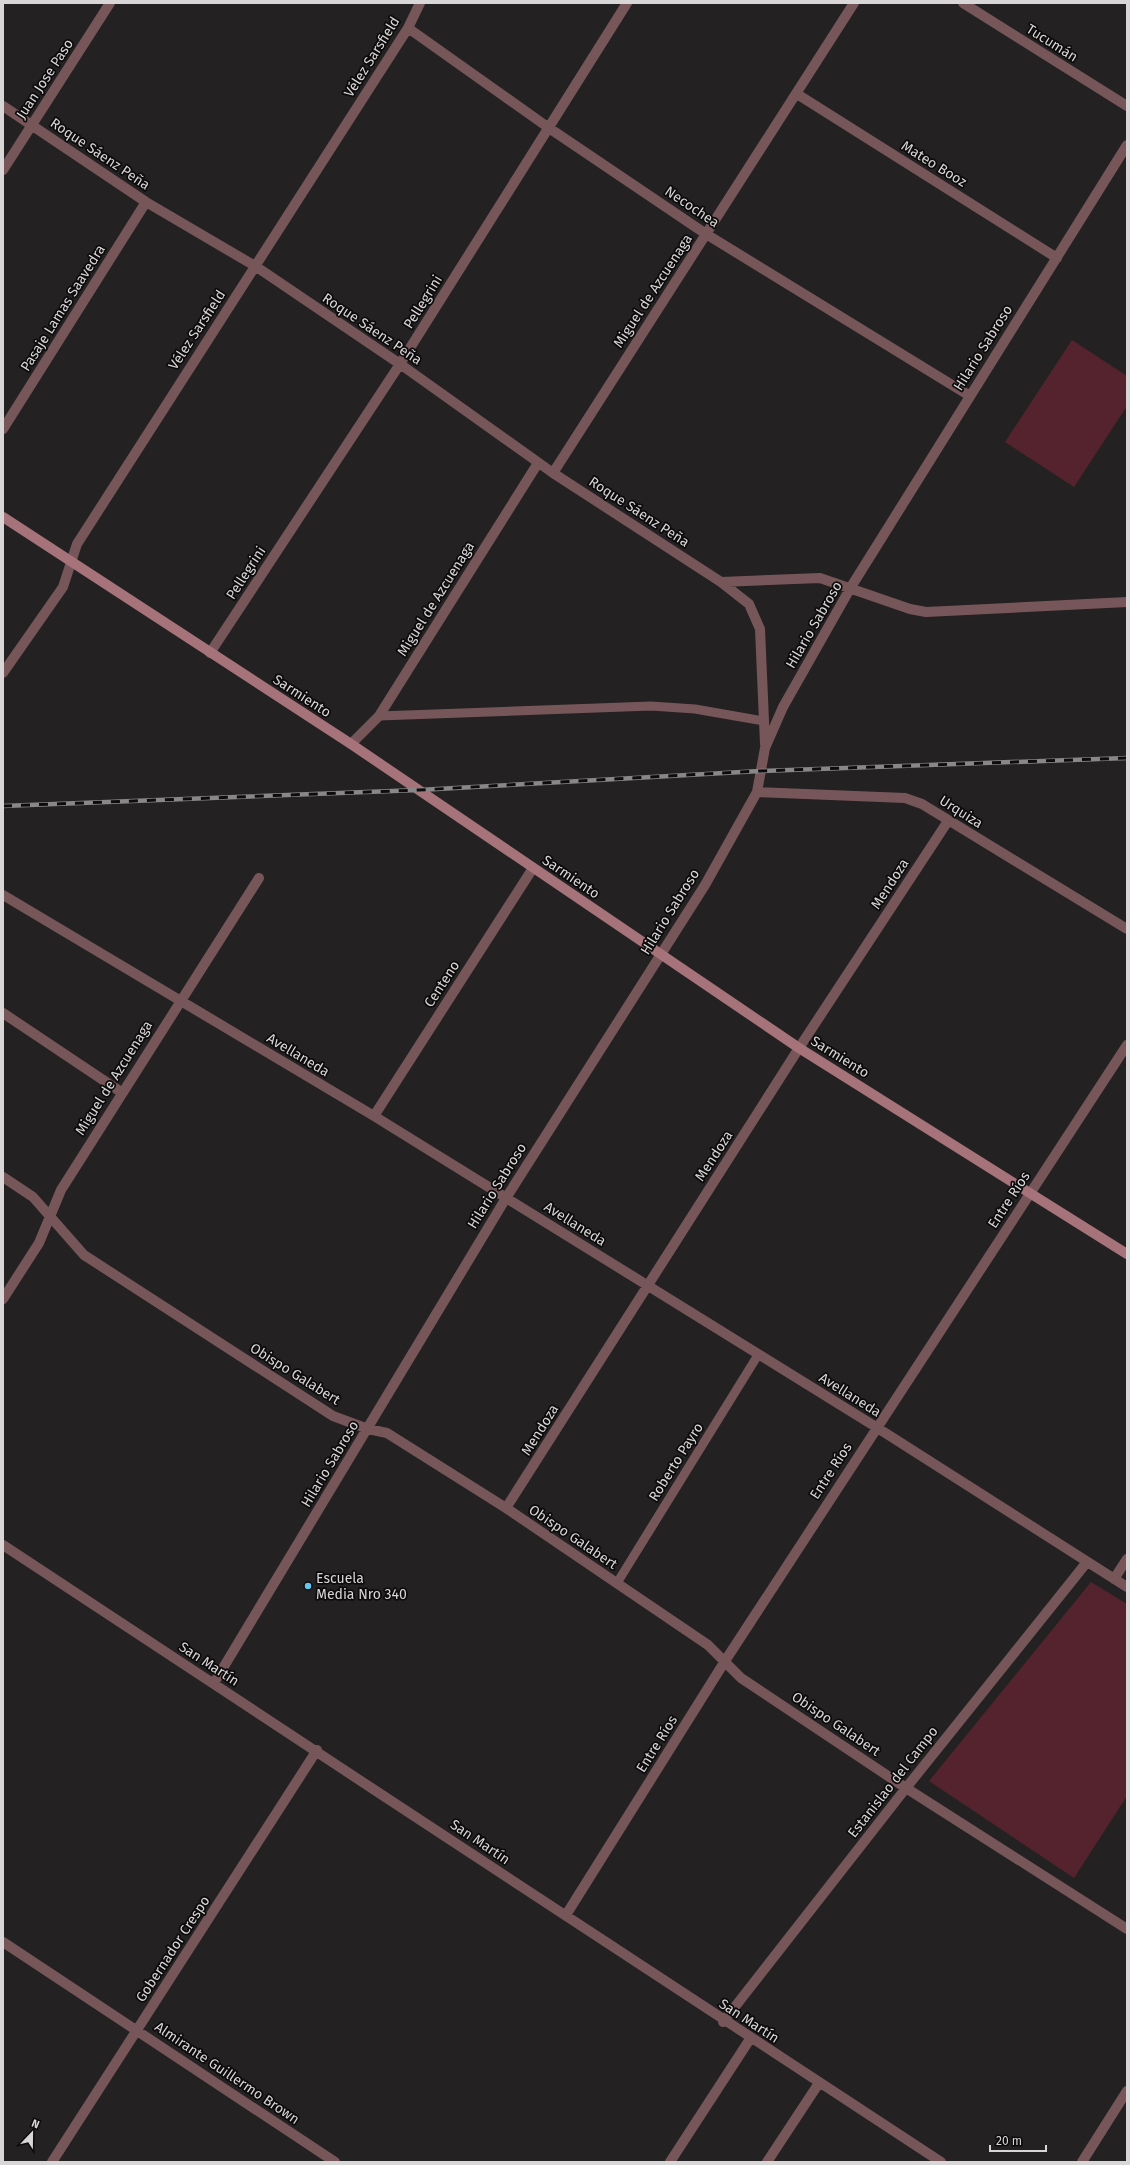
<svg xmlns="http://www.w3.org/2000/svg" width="1130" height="2165" viewBox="0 0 1130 2165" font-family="'Fira Sans',sans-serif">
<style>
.green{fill:#55232d}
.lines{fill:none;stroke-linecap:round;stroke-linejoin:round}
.lane{stroke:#77565a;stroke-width:9}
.street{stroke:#77565a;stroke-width:10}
.secondary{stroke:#a6737a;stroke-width:10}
.rail-casing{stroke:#898787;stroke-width:4.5}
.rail{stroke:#0d0b0b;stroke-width:3;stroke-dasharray:9;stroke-linecap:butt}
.poi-dot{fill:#64c5ee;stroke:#0d0b0b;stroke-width:1.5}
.labels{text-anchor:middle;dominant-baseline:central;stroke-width:3.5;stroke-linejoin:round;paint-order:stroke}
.street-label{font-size:14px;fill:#d8d6d6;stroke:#0d0b0b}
.poi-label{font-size:14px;fill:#d8d6d6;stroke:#0d0b0b;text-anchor:start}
</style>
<rect width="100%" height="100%" fill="#242122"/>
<path class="green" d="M 1072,340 L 1127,376 L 1127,406 L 1074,487 L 1005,442 Z
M 1091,1582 L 1127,1604 L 1127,1796 L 1074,1878 L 929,1781 Z"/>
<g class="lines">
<path class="lane" d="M 379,716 L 651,706 L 695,709 L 764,721
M 617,1583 L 758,1355"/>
<path class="street" d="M 963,3 L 1127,106
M 408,28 L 549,128 L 706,234 L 970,396
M 797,94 L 1057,258
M 3,106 L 146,202 L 255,266 L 400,364 L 553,473 L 721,582 L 820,578 L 910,609 L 926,612 L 1127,602
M 3,170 L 110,3
M 3,429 L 146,202
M 553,473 L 854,3
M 721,582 L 749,604 L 760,629 L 765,744
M 210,653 L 400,364 L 627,3
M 3,673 L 63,587 L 77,544 L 408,28 L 420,3
M 351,744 L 379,716 L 538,463
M 757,792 L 905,798 L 922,804 L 1127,929
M 3,895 L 374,1116 L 876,1427 L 1127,1587
M 3,1013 L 121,1092
M 374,1116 L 533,868
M 3,1177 L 33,1197 L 84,1255 L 333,1416 L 368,1429 L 387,1433 L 506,1508 L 708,1645 L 741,1678 L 906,1788 L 1127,1929
M 3,1299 L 39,1243 L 61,1190 L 259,878
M 506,1508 L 799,1048 L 948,821
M 3,1545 C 316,1750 627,1959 941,2162
M 1114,1579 L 1127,1559
M 214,1683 L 506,1198 L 705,885 L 757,792 L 765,748 L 783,707 L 851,587 L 1127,145
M 566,1915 L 725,1661 L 1127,1045
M 3,1942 L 335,2162
M 723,2022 L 906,1788 L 1087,1562
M 52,2162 L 317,1750
M 670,2162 L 750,2039
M 767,2162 L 819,2083
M 1082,2162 L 1127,2091"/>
<path class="secondary" d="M 3,517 L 351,744 L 799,1048 L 1127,1254"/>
<g class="rail-casing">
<path id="rail" d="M 3,806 L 419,790 L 760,771 L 1127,758"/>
</g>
<use href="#rail" class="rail"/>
</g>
<circle class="poi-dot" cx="308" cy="1586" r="4"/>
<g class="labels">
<g class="street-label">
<text transform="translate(1052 43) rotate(32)">Tucumán</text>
<text transform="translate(372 57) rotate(-58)">Vélez Sarsfield</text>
<text transform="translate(45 79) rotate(-57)">Juan Jose Paso</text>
<text transform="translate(100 154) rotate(34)">Roque Sáenz Peña</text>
<text transform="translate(934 164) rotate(32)">Mateo Booz</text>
<text transform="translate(692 207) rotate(34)">Necochea</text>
<text transform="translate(653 291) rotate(-57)">Miguel de Azcuenaga</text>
<text transform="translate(423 302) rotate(-58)">Pellegrini</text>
<text transform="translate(63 308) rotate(-58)">Pasaje Lamas Saavedra</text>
<text transform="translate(372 329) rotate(34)">Roque Sáenz Peña</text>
<text transform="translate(197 330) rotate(-57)">Vélez Sarsfield</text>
<text transform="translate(983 348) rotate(-58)">Hilario Sabroso</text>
<text transform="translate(639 512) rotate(33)">Roque Sáenz Peña</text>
<text transform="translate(246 573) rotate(-57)">Pellegrini</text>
<text transform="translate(436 599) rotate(-58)">Miguel de Azcuenaga</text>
<text transform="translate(814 625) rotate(-60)">Hilario Sabroso</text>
<text transform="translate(302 696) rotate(33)">Sarmiento</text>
<text transform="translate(961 812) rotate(32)">Urquiza</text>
<text transform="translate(571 877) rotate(34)">Sarmiento</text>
<text transform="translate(890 884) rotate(-57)">Mendoza</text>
<text transform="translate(670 912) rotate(-58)">Hilario Sabroso</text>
<text transform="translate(442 984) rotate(-57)">Centeno</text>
<text transform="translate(298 1055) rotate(31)">Avellaneda</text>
<text transform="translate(840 1057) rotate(32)">Sarmiento</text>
<text transform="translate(114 1078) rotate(-58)">Miguel de Azcuenaga</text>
<text transform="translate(714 1156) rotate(-57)">Mendoza</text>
<text transform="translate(497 1186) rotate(-58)">Hilario Sabroso</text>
<text transform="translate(1009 1200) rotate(-57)">Entre Ríos</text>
<text transform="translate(575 1224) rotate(32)">Avellaneda</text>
<text transform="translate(295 1374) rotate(32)">Obispo Galabert</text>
<text transform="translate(850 1395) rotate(32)">Avellaneda</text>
<text transform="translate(540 1430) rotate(-58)">Mendoza</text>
<text transform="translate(676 1462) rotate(-58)">Roberto Payro</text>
<text transform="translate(330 1464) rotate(-59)">Hilario Sabroso</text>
<text transform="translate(831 1471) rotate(-57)">Entre Ríos</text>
<text transform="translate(573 1537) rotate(34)">Obispo Galabert</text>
<text transform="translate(209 1664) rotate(33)">San Martín</text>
<text transform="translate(836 1724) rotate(34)">Obispo Galabert</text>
<text transform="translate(657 1744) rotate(-58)">Entre Ríos</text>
<text transform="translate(893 1782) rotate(-52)">Estanislao del Campo</text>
<text transform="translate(480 1842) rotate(34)">San Martín</text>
<text transform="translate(173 1949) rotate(-57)">Gobernador Crespo</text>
<text transform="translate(749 2021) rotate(33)">San Martín</text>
<text transform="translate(227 2073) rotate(34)">Almirante Guillermo Brown</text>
</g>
<g class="poi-label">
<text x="316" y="1578">Escuela<tspan x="316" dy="16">Media Nro 340</tspan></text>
</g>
</g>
<rect width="1130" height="2165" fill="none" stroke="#d8d6d6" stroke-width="8"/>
<g transform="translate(32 2133) rotate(22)" stroke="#0d0b0b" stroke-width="3" paint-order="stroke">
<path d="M0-3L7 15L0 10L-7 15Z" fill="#d8d6d6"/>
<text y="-6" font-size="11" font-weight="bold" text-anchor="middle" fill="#d8d6d6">N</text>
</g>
<path d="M990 2145v6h56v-6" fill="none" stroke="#d8d6d6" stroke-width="2"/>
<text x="996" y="2145" font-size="12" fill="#d8d6d6" stroke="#0d0b0b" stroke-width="3" paint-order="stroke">20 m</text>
</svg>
